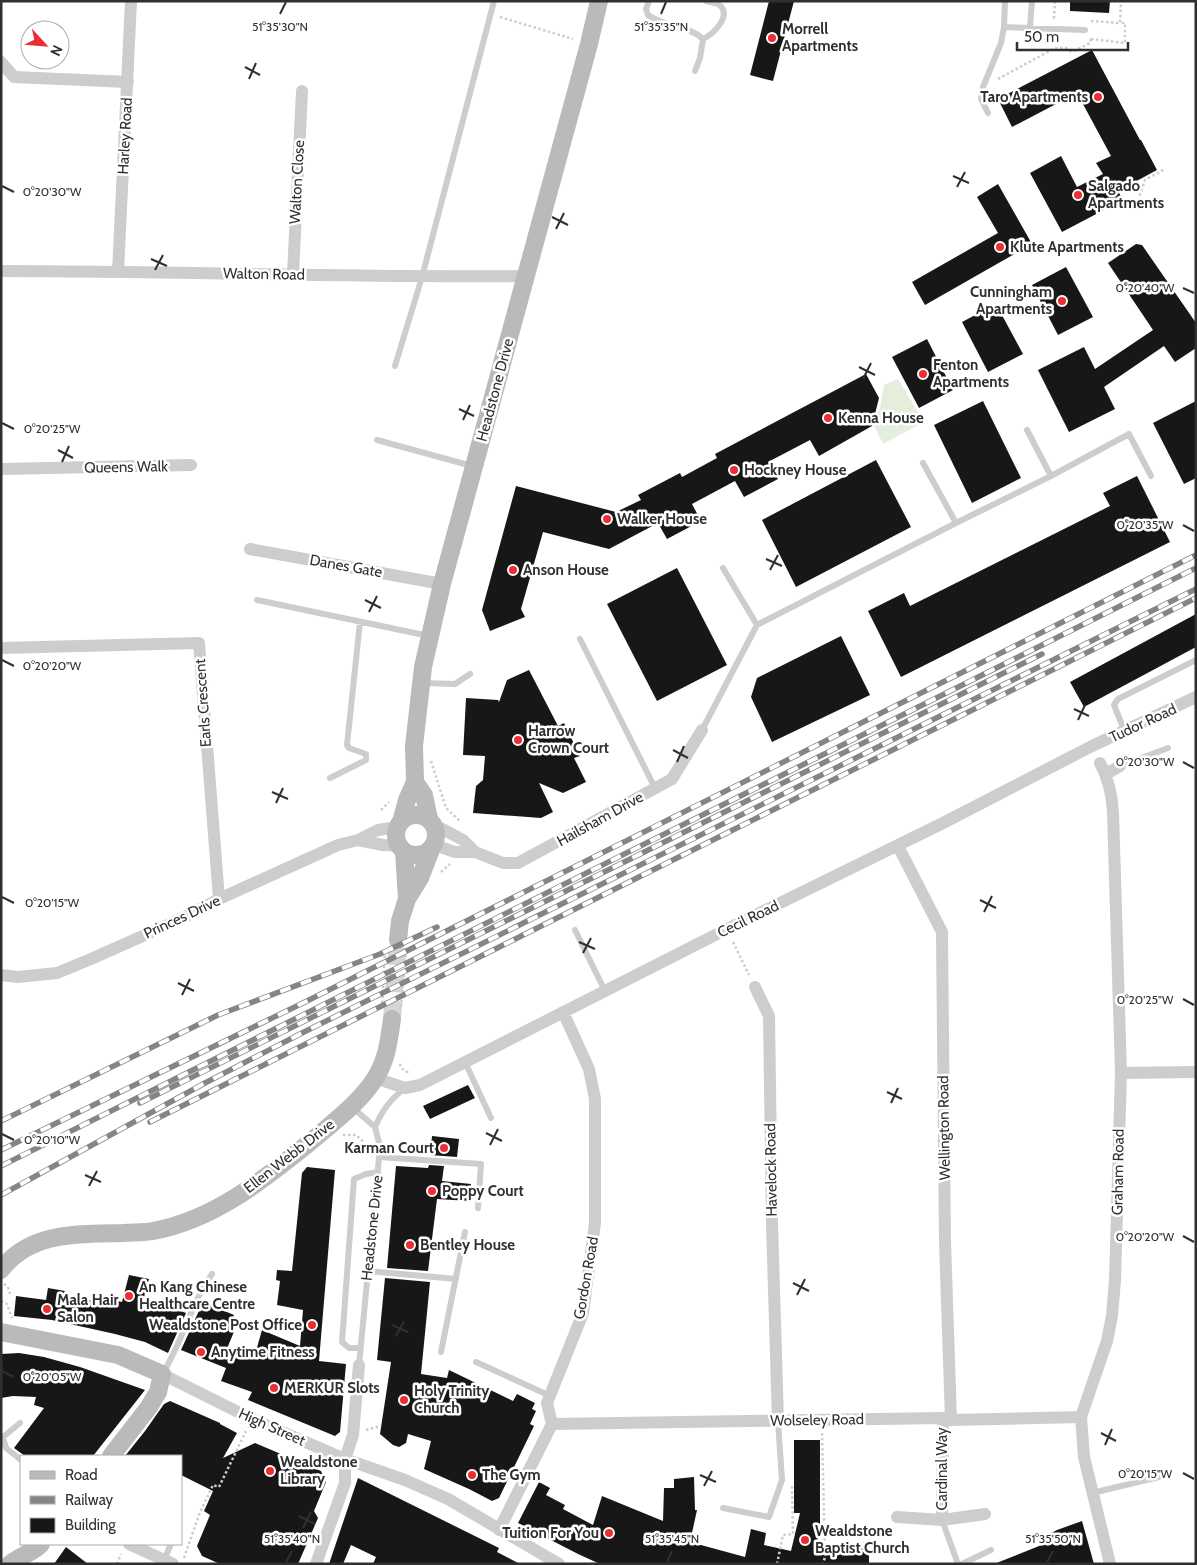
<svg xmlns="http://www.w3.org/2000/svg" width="1197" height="1565" viewBox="0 0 1197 1565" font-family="Cabin,sans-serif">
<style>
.green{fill:#e5eddd}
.building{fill:#171717}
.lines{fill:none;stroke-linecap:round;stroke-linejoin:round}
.secondary-tunnel{stroke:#d6d6d6;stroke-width:18;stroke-dasharray:18 9;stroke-linecap:butt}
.path{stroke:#cdcdcd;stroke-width:2.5;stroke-dasharray:2.5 2.5;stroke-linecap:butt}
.lane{stroke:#cdcdcd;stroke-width:6}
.street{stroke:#cdcdcd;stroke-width:12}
.secondary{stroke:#bababa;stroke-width:18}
.rail-casing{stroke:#858585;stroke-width:5.5}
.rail{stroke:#fff;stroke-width:4;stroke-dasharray:11;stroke-linecap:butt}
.ticks{fill:none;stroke:#303030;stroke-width:2}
.poi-dot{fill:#ec2d34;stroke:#fff;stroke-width:2}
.labels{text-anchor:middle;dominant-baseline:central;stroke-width:5;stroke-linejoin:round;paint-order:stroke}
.poi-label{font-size:15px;font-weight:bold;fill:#303030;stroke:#fff;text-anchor:start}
.street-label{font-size:15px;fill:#303030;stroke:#fff}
.ticks-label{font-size:12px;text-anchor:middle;fill:#303030;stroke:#fff;stroke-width:5;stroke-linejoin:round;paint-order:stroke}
</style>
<rect width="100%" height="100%" fill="#fff"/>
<path class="green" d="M 898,379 L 924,422 L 883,444 L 873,423 L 880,408 L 884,385 Z"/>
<path class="building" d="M 769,1 L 794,1 L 773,81 L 750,75 Z
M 1070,1 L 1110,1 L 1109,13 L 1070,11 Z
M 1092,50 L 1140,140 L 1141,140 L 1157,170 L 1118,191 L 1123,200 L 1062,232 L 1030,173 L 1061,156 L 1077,187 L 1103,174 L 1096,163 L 1111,156 L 1077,93 L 1012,127 L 998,99 Z
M 998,184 L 1032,244 L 925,305 L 912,282 L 998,233 L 977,197 Z
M 1136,244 L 1142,245 L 1196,323 L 1196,348 L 1175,362 L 1164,346 L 1104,387 L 1115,409 L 1069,432 L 1038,370 L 1084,347 L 1095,369 L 1153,330 L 1108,263 Z
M 1066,267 L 1093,317 L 1058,335 L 1032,285 Z
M 996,304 L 1023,354 L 988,372 L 962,322 Z
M 927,339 L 953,390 L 919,408 L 892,357 Z
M 866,374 L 879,398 L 872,426 L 819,456 L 810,440 L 768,462 L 778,479 L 744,497 L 735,481 L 692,504 L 701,521 L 667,539 L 658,523 L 609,549 L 543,532 L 521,609 L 525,617 L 490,631 L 482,610 L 516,486 L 616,512 L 641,500 L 638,495 L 680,473 L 682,477 L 717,458 L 715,454 Z
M 983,401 L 1021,478 L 972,503 L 934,425 Z
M 1196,401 L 1196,478 L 1184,484 L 1153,423 Z
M 876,460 L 911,527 L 796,587 L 762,520 Z
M 1137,476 L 1170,542 L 901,677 L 868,611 L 904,593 L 910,606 L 1110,506 L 1103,493 Z
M 677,568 L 727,665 L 657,701 L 607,604 Z
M 1196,614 L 1196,647 L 1084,707 L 1070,682 Z
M 841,636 L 870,695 L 772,742 L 751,697 L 757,678 Z
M 529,670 L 558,726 L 564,723 L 580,756 L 574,758 L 586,782 L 563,793 L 539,783 L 553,812 L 541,818 L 473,813 L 476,786 L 483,780 L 485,756 L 463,755 L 466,698 L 498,700 L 499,702 L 507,680 Z
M 468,1085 L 475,1098 L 430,1119 L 423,1106 Z
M 432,1136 L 459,1139 L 457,1157 L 430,1155 Z
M 429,1165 L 444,1166 L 442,1181 L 471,1184 L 470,1201 L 437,1199 L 428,1271 L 387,1268 L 396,1166 L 428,1168 Z
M 307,1167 L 335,1170 L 319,1361 L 346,1364 L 340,1432 L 335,1436 L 248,1400 L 252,1392 L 221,1381 L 226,1368 L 181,1350 L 203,1302 L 234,1315 L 232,1319 L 238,1322 L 226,1351 L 254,1358 L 262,1330 L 300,1346 L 303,1310 L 277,1305 L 280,1281 L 276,1280 L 277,1270 L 292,1271 L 302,1173 Z
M 129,1275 L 149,1279 L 144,1297 L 186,1313 L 168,1353 L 145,1342 L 115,1334 L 52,1320 L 14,1316 L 16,1296 L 46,1300 L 48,1288 L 65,1291 L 64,1296 L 96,1301 L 97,1296 L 122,1302 Z
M 385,1278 L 430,1282 L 421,1374 L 447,1378 L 449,1370 L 513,1401 L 517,1394 L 535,1403 L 532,1409 L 536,1411 L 530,1424 L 534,1426 L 499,1498 L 492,1501 L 469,1489 L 424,1469 L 431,1441 L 408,1434 L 406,1443 L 399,1447 L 393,1445 L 380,1434 L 391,1362 L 377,1360 Z
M 19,1353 L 44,1357 L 80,1367 L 145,1390 L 93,1456 L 25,1456 L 14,1448 L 44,1408 L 34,1405 L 36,1397 L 13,1396 L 1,1398 L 1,1354 Z
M 170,1401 L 220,1423 L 220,1424 L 237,1433 L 223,1458 L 255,1443 L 321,1471 L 326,1482 L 314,1511 L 318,1518 L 298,1564 L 220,1564 L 202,1556 L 197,1546 L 210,1515 L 204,1511 L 213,1491 L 181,1475 L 181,1456 L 125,1456 L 145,1431 L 164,1404 Z
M 794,1440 L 820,1440 L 820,1529 L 817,1543 L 869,1546 L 869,1564 L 600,1564 L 578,1554 L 518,1523 L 539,1482 L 550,1488 L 546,1495 L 565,1505 L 563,1509 L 593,1525 L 602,1496 L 663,1521 L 664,1488 L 674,1488 L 674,1479 L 694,1477 L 695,1510 L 697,1510 L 690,1542 L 745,1557 L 751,1529 L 766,1533 L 764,1545 L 791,1551 L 800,1513 L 794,1513 Z
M 358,1478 L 499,1548 L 497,1552 L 520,1564 L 373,1564 L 376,1557 L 351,1545 L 343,1564 L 329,1564 Z
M 1082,1521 L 1094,1564 L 994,1564 L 1049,1542 L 1046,1536 L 1057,1530 Z
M 66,1547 L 88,1564 L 54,1564 Z"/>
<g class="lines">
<path class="secondary-tunnel" d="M 392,1019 L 398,940"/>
<path class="path" d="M 1055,1 L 1054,18 L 1056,18
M 500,17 L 573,39
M 1091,21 L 1120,23 L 1121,1
M 1091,39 L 1125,43 L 1125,23 L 1120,23
M 998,79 L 1055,48 L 1066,48 L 1072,52 L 1090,43 L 1091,38
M 1135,210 L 1145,180 L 1165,169
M 431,761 L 446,808 L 461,822
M 381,810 L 389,802
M 441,872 L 450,864
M 733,942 L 749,975
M 401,1007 L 406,952
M 382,1008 L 385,949
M 400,1064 L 401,1068 L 409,1073
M 343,1135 L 356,1135 L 368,1146
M 4,1284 L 8,1287 L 10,1294
M 1,1301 L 7,1304 L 12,1318
M 366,1430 L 381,1426
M 822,1433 L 825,1557 L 823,1564
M 184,1558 L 200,1512 L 213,1485 L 219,1487 L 246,1431
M 117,1564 L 121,1554
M 777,1564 L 783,1535 L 793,1534 L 792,1485"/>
<path class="lane" d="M 649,1 L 646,9 L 648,15 C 664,27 688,25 703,39
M 1004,27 L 1085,30
M 1030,27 L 1032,1
M 703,39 C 713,35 734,14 718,4 C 715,3 710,2 706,1
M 695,71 L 700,58 L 703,39
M 988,113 L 981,99 L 983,87 L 1001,43 L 1004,27 L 1005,1
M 395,366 L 422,277 L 494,1
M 1027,430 L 1051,476
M 377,440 L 472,466
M 923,463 L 956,523
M 723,568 L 757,625
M 257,600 L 429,636
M 580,639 L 655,788
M 422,683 L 455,684 L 470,674
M 702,730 L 757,625 L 956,523 L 1051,476 L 1129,434 L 1151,476
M 1125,732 L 1114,705 L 1118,699 L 1196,660
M 1120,766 L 1168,748
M 330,778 L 366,760 L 366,754 L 349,748 L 347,745 L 360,622
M 575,930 L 605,991
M 465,1062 L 491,1118
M 353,1108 L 375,1127 L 380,1147 L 359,1365
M 375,1127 C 383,1109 390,1100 405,1088
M 379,1157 L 481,1164 L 478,1208
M 368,1271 L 456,1279
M 360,1348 L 349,1348 L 342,1342 L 354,1179 L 366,1174 L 378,1172
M 441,1352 L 465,1232
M 476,1362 L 546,1394 L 547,1399
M 163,1373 C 183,1341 190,1305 212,1274
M 20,1423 L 3,1437 L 6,1448 L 21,1460
M 1092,1493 L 1159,1477
M 723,1508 L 769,1517 L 782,1480 L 778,1421
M 942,1520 L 958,1564
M 164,1560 L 171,1544
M 962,1564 L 991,1550"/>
<path class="street" d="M 1,62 L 14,77 L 128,82
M 1,271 C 176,271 351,278 526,276
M 118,272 L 131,1
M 293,274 L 302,91
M 1,469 L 191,465
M 250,549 L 442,584
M 1,648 L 199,643 L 219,899
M 1100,763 C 1108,778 1112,794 1113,812 L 1121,1073 L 1115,1280 L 1112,1316 L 1107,1341 L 1081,1417 L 1084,1457 L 1110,1564
M 1106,774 L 1120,766
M 433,824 L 463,840 L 475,852
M 358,840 L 383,845 L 400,846
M 434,845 L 455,852 L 475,852 L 503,863 L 518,863 L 672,779 L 702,730
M 898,846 L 942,932 L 945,1242 L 951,1420
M 1,975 L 18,977 L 57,973 L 91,959 L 183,918 L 219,899 L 338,845 L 358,840 L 378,830 L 398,827
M 755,987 L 769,1016 L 772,1224 L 778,1421
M 1121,1073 L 1196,1072
M 375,1078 L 405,1088 L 420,1085 L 727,929 L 943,823 L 1090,747 L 1196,697
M 162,1374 L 252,1419 L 345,1459 L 405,1480 L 448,1499 L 559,1564
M 552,1424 L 943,1418 L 951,1420 L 1081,1417
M 897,1517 L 942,1520 L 943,1418
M 942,1520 L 985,1514
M 499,1530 L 552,1424 L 547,1403 L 583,1313 L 595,1223 L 595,1099 L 589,1069 L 563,1012
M 129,1544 L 173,1564
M 316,1564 L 345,1483 L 345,1459 L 353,1435 L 359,1365"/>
<path class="secondary" d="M 415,782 L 424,795 L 429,819
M396 835a20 20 0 1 1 40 0a20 20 0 1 1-40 0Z
M 401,822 L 407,800 L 415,782 L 414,746 L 423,667 L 442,584 L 589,44 L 599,1
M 404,851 L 407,899
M 398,940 L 400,921 L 407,899 L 420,878 L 432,847
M 1,1270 C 30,1231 80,1234 123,1233 C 132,1232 143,1233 153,1231 C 213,1220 262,1181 309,1143 C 332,1123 360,1103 376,1077 C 387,1059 389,1040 392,1019
M 1,1332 L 118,1355 L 162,1374 L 158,1392 L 149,1407 L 111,1456
M 10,1564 C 20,1556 34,1552 41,1544"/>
<g class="rail-casing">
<path id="rail" d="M 140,1103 L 1042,654
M 1,1121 L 218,1015 L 380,954 L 437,927
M 150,1122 L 1196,598
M 1,1150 L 305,1002 L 1196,555
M 1,1166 L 1196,568
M 1,1195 L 205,1083 L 302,1033 L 1196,589"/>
</g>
<use href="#rail" class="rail"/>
</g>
<path class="ticks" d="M 280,14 L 286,2M 661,14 L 666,2M 245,67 L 260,75M 249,79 L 256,63M 953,176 L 969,183M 2,186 L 14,192M 957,187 L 965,172M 552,217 L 568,225M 556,229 L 564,213M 151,259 L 167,266M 155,270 L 163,255M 1183,288 L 1194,293M 859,367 L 875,375M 863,379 L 871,363M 459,409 L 474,416M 463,420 L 470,405M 2,423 L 14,429M 58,450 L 73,458M 62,462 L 69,446M 1183,525 L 1194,531M 766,559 L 782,566M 770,570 L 778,555M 365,600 L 381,608M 369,612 L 377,596M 2,660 L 14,666M 1074,709 L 1089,716M 1078,720 L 1085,705M 673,750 L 688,758M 677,762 L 684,746M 1183,762 L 1194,768M 272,792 L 288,799M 276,803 L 283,788M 2,897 L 14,903M 980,900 L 996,908M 984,912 L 992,896M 579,942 L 595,949M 583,953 L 591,938M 178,983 L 194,991M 182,995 L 190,979M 1183,999 L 1194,1005M 887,1092 L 902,1099M 891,1103 L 898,1088M 486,1133 L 502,1141M 2,1134 L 14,1140M 490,1145 L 498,1129M 85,1175 L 101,1182M 89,1186 L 97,1171M 1183,1236 L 1194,1242M 793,1283 L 809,1291M 797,1295 L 805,1279M 392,1325 L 408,1332M 396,1336 L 404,1321M 2,1371 L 14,1377M 1101,1433 L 1116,1441M 1105,1445 L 1112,1429M 1183,1473 L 1194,1479M 700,1475 L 716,1482M 704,1486 L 712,1471M 299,1516 L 315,1524M 303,1528 L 311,1512M 286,1562 L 292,1551M 667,1562 L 672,1551M 1047,1562 L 1053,1551"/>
<g class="poi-dot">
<circle cx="772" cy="38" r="5"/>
<circle cx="1098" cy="97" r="5"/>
<circle cx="1078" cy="195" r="5"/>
<circle cx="1000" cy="247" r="5"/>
<circle cx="1062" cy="301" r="5"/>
<circle cx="923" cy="374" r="5"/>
<circle cx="828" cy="418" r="5"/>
<circle cx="734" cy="470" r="5"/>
<circle cx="607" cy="519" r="5"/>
<circle cx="513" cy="570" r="5"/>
<circle cx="518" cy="740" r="5"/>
<circle cx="444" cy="1148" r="5"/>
<circle cx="432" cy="1191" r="5"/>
<circle cx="410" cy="1245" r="5"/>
<circle cx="129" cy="1296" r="5"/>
<circle cx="47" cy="1309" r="5"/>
<circle cx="312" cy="1325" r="5"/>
<circle cx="201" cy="1352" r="5"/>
<circle cx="274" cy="1388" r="5"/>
<circle cx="404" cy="1400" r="5"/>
<circle cx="270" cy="1471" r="5"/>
<circle cx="472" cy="1475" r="5"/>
<circle cx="609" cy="1533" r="5"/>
<circle cx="805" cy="1540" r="5"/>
</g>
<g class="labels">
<g class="poi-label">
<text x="782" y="29">Morrell<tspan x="782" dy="17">Apartments</tspan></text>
<text x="1088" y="97" text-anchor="end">Taro Apartments</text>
<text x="1088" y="186">Salgado<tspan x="1088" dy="17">Apartments</tspan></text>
<text x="1010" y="247">Klute Apartments</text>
<text x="1052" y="292" text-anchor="end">Cunningham<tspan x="1052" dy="17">Apartments</tspan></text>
<text x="933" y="365">Fenton<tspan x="933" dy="17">Apartments</tspan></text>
<text x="838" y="418">Kenna House</text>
<text x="744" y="470">Hockney House</text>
<text x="617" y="519">Walker House</text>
<text x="523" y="570">Anson House</text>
<text x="528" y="731">Harrow<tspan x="528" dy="17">Crown Court</tspan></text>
<text x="434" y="1148" text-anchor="end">Karman Court</text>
<text x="442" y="1191">Poppy Court</text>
<text x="420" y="1245">Bentley House</text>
<text x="139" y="1287">An Kang Chinese<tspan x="139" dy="17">Healthcare Centre</tspan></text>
<text x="57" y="1300">Mala Hair<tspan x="57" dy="17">Salon</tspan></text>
<text x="302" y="1325" text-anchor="end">Wealdstone Post Office</text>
<text x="211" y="1352">Anytime Fitness</text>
<text x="284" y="1388">MERKUR Slots</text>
<text x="414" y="1391">Holy Trinity<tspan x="414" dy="17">Church</tspan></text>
<text x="280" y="1462">Wealdstone<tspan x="280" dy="17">Library</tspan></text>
<text x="482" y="1475">The Gym</text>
<text x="815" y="1531">Wealdstone<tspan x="815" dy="17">Baptist Church</tspan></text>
<text x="599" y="1533" text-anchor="end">Tuition For You</text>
</g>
<g class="street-label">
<text transform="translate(125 136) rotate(-87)">Harley Road</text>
<text transform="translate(297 182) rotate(-87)">Walton Close</text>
<text transform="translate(264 274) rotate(1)">Walton Road</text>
<text transform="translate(495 390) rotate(-75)">Headstone Drive</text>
<text transform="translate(126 467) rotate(-1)">Queens Walk</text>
<text transform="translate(346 566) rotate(10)">Danes Gate</text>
<text transform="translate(203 703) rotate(-94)">Earls Crescent</text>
<text transform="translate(1143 723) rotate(-25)">Tudor Road</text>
<text transform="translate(600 819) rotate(-29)">Hailsham Drive</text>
<text transform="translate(182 917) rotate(-25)">Princes Drive</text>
<text transform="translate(748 919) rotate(-26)">Cecil Road</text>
<text transform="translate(944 1128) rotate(-91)">Wellington Road</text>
<text transform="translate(289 1156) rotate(-38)">Ellen Webb Drive</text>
<text transform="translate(771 1170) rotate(-91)">Havelock Road</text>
<text transform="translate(1118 1172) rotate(-89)">Graham Road</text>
<text transform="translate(372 1228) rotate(-84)">Headstone Drive</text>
<text transform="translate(586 1278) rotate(-80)">Gordon Road</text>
<text transform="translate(817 1420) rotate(-1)">Wolseley Road</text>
<text transform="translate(272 1427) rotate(24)">High Street</text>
<text transform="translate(942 1469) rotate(-90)">Cardinal Way</text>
</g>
</g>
<g class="ticks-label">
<text x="280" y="31">51°35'30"N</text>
<text x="661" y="31">51°35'35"N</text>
<text x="52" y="196">0°20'30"W</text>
<text x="1145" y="292">0°20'40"W</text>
<text x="52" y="433">0°20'25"W</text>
<text x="1145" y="529">0°20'35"W</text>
<text x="52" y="670">0°20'20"W</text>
<text x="1145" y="766">0°20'30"W</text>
<text x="52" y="907">0°20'15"W</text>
<text x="1145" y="1004">0°20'25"W</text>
<text x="52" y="1144">0°20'10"W</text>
<text x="1145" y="1241">0°20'20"W</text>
<text x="52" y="1381">0°20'05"W</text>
<text x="1145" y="1478">0°20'15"W</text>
<text x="292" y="1543">51°35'40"N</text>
<text x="672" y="1543">51°35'45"N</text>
<text x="1053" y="1543">51°35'50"N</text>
</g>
<rect width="1197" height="1565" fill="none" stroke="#303030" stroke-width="5"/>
<rect x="20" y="1455" width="162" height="90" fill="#ffffff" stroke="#acacac"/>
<rect x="30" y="1471" width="25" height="8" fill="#bababa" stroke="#acacac"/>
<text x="65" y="1480" font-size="15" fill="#303030">Road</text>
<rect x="30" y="1496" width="25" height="8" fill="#858585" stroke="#acacac"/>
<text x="65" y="1505" font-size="15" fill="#303030">Railway</text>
<rect x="30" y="1518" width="25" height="15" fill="#171717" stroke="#acacac"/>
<text x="65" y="1530" font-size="15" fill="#303030">Building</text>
<g transform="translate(45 45) rotate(116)"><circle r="24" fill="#ffffff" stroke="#acacac"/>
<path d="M0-4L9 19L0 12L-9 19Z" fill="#ec2d34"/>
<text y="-8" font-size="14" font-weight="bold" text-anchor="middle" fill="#303030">N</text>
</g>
<path d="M1017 42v8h111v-8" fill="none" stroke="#303030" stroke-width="2.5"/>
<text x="1024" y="42" font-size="15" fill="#303030" stroke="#ffffff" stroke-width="4" paint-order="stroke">50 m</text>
</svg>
